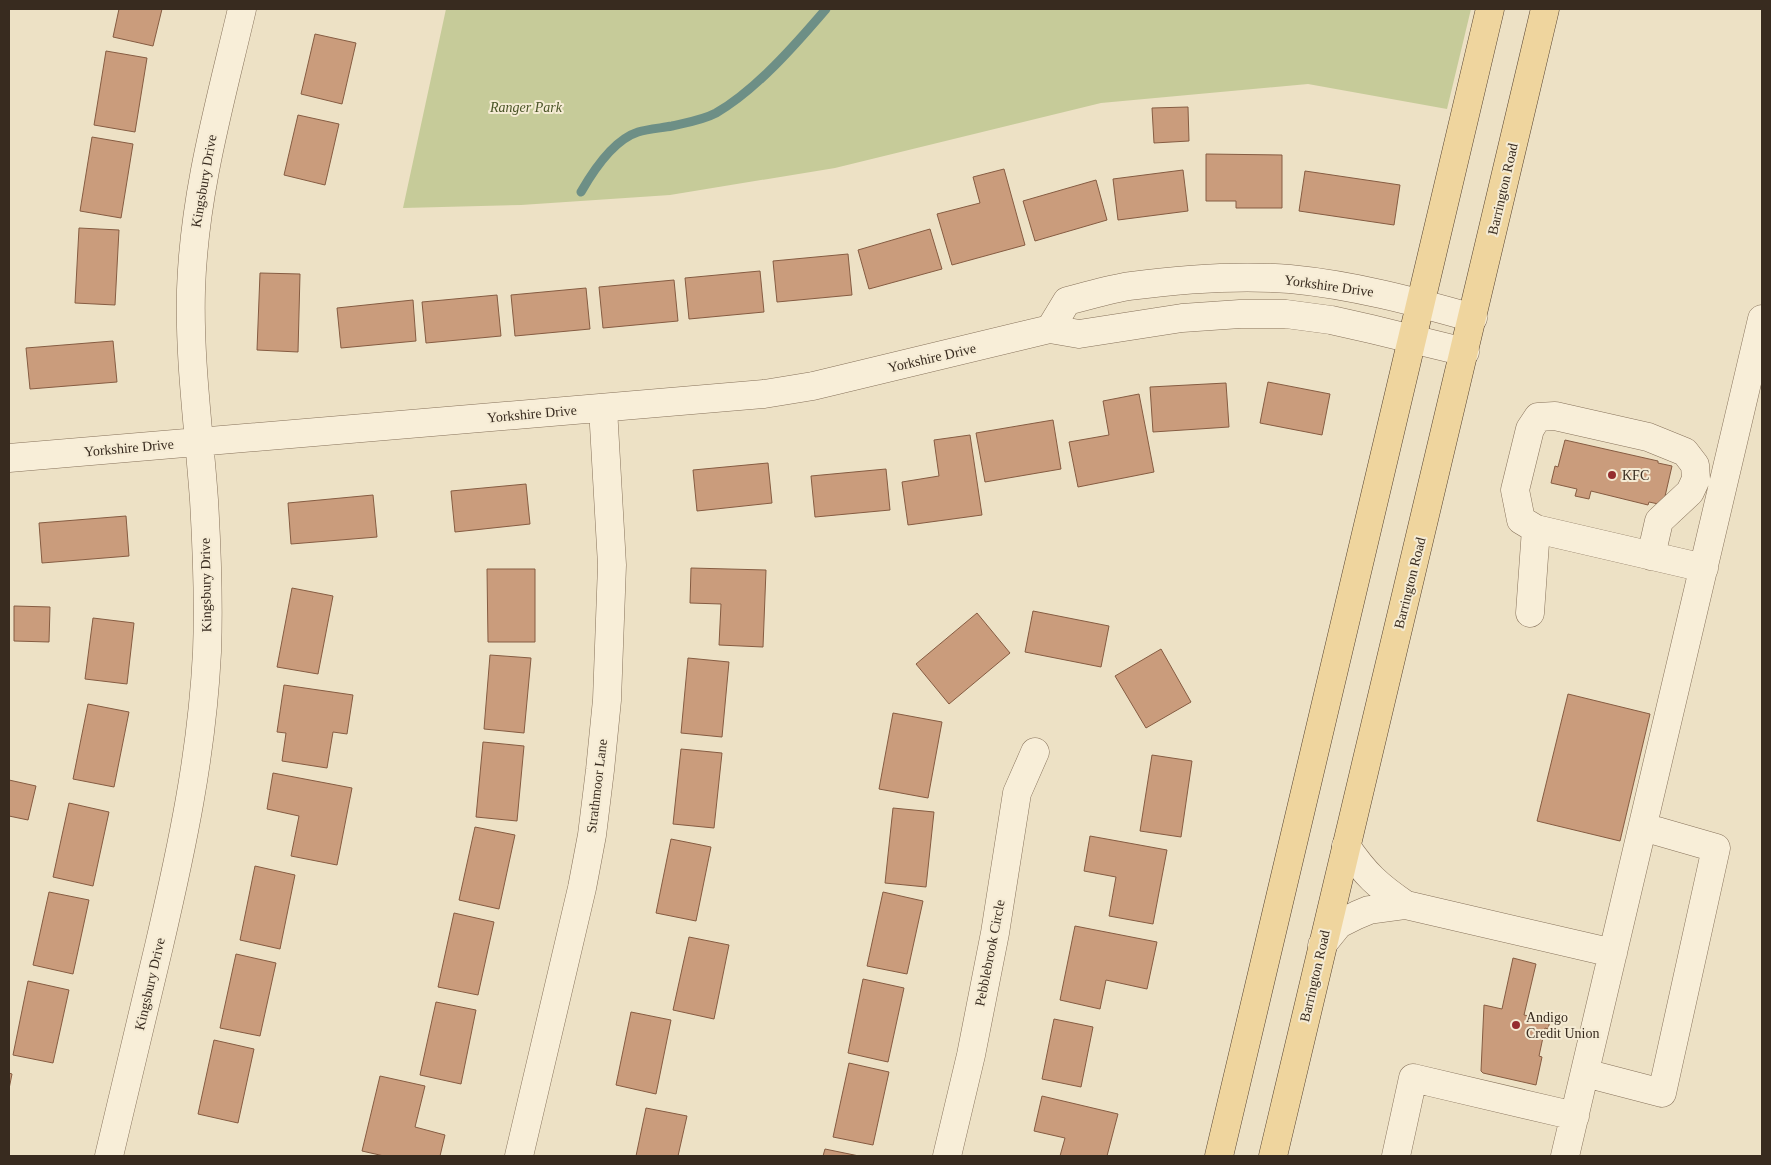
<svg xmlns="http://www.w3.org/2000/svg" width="1771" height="1165" viewBox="0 0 1771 1165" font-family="'Times New Roman',serif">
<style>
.green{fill:#c6cb99}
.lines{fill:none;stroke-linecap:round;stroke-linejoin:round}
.stream{stroke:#6d8f86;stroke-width:9}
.building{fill:#ca9c7c;stroke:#865c42}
.minor-casing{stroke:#87725b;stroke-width:29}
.major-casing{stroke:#55412f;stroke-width:29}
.minor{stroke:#f8eed8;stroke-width:28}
.major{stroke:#efd59e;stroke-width:28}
.poi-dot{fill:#952d2f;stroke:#f5ebd4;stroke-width:2}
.labels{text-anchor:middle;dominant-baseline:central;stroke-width:4;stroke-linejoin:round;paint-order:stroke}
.park-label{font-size:14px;font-style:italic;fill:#495426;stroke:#f5ebd4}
.street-label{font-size:14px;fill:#382b1f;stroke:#f5ebd4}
.poi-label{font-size:14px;fill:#382b1f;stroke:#f5ebd4;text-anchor:start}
</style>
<rect width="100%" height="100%" fill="#ede1c5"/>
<path class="green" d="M 446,9 L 1471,9 L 1447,109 L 1308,84 L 1101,103 L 835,168 L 670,195 L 521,205 L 403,208 Z"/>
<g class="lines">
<path class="stream" d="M 581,192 C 593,171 613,140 638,132 C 648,129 661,128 672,126 C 685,123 703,120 716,113 C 756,90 796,44 826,9"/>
</g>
<path class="building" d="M 119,9 L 162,9 L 153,46 L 113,37 Z
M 315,34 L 356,43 L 342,104 L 301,94 Z
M 106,51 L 147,58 L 135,132 L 94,125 Z
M 1188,107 L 1189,141 L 1154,143 L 1152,108 Z
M 298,115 L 339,124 L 325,185 L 284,175 Z
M 92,137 L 133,144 L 121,218 L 80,211 Z
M 1206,154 L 1282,155 L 1282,208 L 1236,208 L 1236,201 L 1206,201 Z
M 1004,169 L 1025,245 L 952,265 L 937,214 L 980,203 L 973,177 Z
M 1183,170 L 1188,211 L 1118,220 L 1113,179 Z
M 1305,171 L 1400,185 L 1394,225 L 1299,211 Z
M 1096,180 L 1107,220 L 1035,241 L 1023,201 Z
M 79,228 L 119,230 L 115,305 L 75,303 Z
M 930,229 L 942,269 L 869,289 L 858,250 Z
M 848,254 L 852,295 L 777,302 L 773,261 Z
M 760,271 L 764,312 L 689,319 L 685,278 Z
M 260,273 L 300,274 L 298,352 L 257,350 Z
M 674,280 L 678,321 L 603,328 L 599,287 Z
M 586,288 L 590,329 L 515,336 L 511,295 Z
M 497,295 L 501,336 L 426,343 L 422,302 Z
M 413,300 L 416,341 L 341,348 L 337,308 Z
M 113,341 L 117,382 L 30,389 L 26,348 Z
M 1268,382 L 1330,394 L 1322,435 L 1260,423 Z
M 1226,383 L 1229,427 L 1153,432 L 1150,387 Z
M 1139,394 L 1154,472 L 1078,487 L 1069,442 L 1109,435 L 1103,401 Z
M 1053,420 L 1061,469 L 985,482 L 976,433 Z
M 970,435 L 982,515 L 908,525 L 902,482 L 939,476 L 934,440 Z
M 1565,440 L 1658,461 L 1658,463 L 1672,466 L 1663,505 L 1649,502 L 1648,505 L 1591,491 L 1589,499 L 1575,496 L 1577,489 L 1551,483 L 1555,466 L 1558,467 Z
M 768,463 L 772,503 L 697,511 L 693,470 Z
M 886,469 L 890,510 L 815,517 L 811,476 Z
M 526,484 L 530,524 L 455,532 L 451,491 Z
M 373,495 L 377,537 L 291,544 L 288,503 Z
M 126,516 L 129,556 L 42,563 L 39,523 Z
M 691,568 L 766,570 L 763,647 L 719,645 L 721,604 L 690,603 Z
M 487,569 L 535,569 L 535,642 L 488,642 Z
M 292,588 L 333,596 L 318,674 L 277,667 Z
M 14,606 L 50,607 L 49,642 L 14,641 Z
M 1033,611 L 1109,626 L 1101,667 L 1025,652 Z
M 977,613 L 1010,653 L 949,704 L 916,664 Z
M 93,618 L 134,623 L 127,684 L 85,679 Z
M 1161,649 L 1191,702 L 1146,728 L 1115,676 Z
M 490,655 L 531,658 L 524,733 L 484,729 Z
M 688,658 L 729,662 L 722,737 L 681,733 Z
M 284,685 L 353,695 L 347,734 L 333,732 L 327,768 L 282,761 L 286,733 L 277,732 Z
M 1568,694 L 1650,714 L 1620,841 L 1537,821 Z
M 88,704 L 129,712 L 114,787 L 73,779 Z
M 893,713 L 942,722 L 928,798 L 879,789 Z
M 483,742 L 524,746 L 517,821 L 476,817 Z
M 681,749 L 722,753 L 714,828 L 673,824 Z
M 1152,755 L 1192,761 L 1181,837 L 1140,831 Z
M 273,773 L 352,788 L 337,865 L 291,856 L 299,816 L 267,809 Z
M 9,780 L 36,786 L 28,820 L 9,816 Z
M 69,803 L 109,812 L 93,886 L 53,877 Z
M 893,808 L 934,812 L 926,887 L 885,883 Z
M 475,827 L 515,835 L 499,909 L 459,900 Z
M 1090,836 L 1167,850 L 1153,924 L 1109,916 L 1116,877 L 1084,871 Z
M 671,839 L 711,847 L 696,921 L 656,913 Z
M 255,866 L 295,875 L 280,949 L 240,940 Z
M 49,892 L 89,900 L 73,974 L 33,965 Z
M 883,892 L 923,901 L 907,974 L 867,966 Z
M 454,913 L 494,922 L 478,995 L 438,987 Z
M 1075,926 L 1157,942 L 1147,989 L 1106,980 L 1100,1009 L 1060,1000 Z
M 689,937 L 729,945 L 714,1019 L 673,1010 Z
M 236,954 L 276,963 L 260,1036 L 220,1028 Z
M 1513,958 L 1536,964 L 1524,1015 L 1550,1021 L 1548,1029 L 1545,1028 L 1539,1056 L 1542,1057 L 1536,1085 L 1483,1073 L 1481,1071 L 1484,1005 L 1502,1009 Z
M 863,979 L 904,988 L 888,1062 L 848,1053 Z
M 28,981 L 69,990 L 53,1063 L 13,1055 Z
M 436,1002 L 476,1010 L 461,1084 L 420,1075 Z
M 631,1012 L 671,1020 L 656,1094 L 616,1085 Z
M 1054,1019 L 1093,1027 L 1081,1087 L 1042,1079 Z
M 214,1040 L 254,1049 L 238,1123 L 198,1114 Z
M 849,1063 L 889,1072 L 873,1145 L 833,1137 Z
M 9,1073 L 12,1074 L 9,1089 Z
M 380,1076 L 425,1086 L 415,1127 L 445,1135 L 440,1156 L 384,1156 L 362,1151 Z
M 1042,1096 L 1118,1114 L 1107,1156 L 1060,1156 L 1065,1138 L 1034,1131 Z
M 646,1108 L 687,1116 L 678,1156 L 636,1156 Z
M 825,1149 L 859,1156 L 823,1156 Z"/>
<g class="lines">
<g class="minor-casing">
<path id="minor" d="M 1050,329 L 1067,301 C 1088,296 1109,289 1130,286 C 1183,279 1237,275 1290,279 C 1353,285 1413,301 1473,318
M 9,458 L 764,394 L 813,386 L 1050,329 L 1079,334 L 1182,318 L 1240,314 L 1286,314 L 1331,320 L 1371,329 L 1465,352
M 1651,556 L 1659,521 L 1690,492 L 1696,479 L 1695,465 L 1685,452 L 1648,437 L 1555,416 L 1538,417 L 1530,429 L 1515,490 L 1521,520 L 1536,529 L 1704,568
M 1530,613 L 1536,529
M 1346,846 C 1365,874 1378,886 1406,905
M 1322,945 L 1339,924 L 1357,915 L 1369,910 L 1406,905 L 1613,953
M 1585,1073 L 1662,1093 L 1716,848 L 1643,827
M 109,1156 C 126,1086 142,1016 159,946 C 182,847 202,754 207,652 C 209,601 207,551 204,500 C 199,430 189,360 191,290 C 194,193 220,103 242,9
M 519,1156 L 582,888 L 592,835 L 600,770 L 607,700 L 612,565 L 603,408
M 947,1156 L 971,1055 L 995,933 L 1017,793 L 1035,752
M 1396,1156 L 1413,1078 L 1575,1116
M 1565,1156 L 1762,319"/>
</g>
<g class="major-casing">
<path id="major" d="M 1219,1156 L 1490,9
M 1273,1156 L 1545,9"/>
</g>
<use href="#minor" class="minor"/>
<use href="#major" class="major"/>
</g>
<g class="poi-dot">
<circle cx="1612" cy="475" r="5"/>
<circle cx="1516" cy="1025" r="5"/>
</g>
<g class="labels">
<g class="park-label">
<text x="526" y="107">Ranger Park</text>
</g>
<g class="street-label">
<text transform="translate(204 181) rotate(-80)">Kingsbury Drive</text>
<text transform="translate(1503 189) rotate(-77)">Barrington Road</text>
<text transform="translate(1329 286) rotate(8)">Yorkshire Drive</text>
<text transform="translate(932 358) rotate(-13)">Yorkshire Drive</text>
<text transform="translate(532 414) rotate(-5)">Yorkshire Drive</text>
<text transform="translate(129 448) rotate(-5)">Yorkshire Drive</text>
<text transform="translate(1410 583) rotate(-76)">Barrington Road</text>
<text transform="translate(206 585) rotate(-91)">Kingsbury Drive</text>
<text transform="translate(597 786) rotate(-83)">Strathmoor Lane</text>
<text transform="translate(990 953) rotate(-79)">Pebblebrook Circle</text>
<text transform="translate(1315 976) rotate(-77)">Barrington Road</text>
<text transform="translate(150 984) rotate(-77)">Kingsbury Drive</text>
</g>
<g class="poi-label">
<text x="1622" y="475">KFC</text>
<text x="1526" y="1017">Andigo<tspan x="1526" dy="16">Credit Union</tspan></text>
</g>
</g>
<rect width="1771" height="1165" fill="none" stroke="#382b1f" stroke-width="20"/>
</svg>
